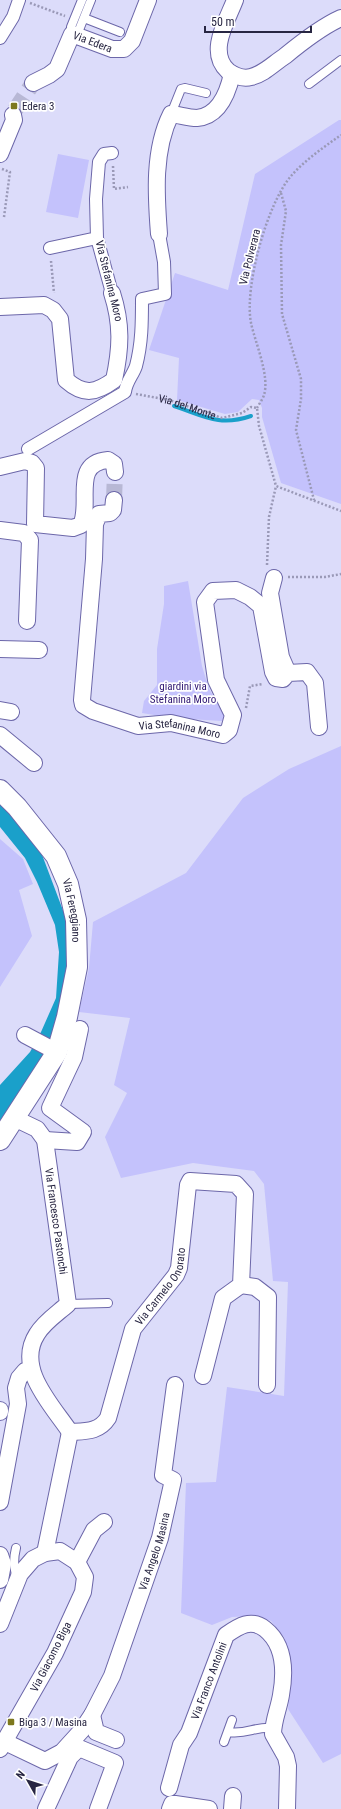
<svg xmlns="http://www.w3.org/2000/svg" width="341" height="1809" viewBox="0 0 341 1809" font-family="'Roboto Condensed',sans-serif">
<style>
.green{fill:#c4c2fc}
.water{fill:#1aa0ca}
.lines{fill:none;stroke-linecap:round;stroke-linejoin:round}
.stream{stroke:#1aa0ca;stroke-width:4}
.minor-tunnel{stroke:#b8b8d5;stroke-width:16;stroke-dasharray:16 8;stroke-linecap:butt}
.service-casing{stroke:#6c67a9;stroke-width:10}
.pedestrian-casing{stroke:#6c67a9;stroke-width:14}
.minor-casing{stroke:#6c67a9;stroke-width:18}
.tertiary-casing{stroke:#6c67a9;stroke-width:22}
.path{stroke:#9a99b7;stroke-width:2.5;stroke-dasharray:2 2;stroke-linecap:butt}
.service{stroke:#fff;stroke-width:8}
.pedestrian{stroke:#fff;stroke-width:12}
.minor{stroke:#fff;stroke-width:16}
.tertiary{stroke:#fff;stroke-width:20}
.poi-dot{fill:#7d781d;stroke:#fff;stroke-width:1.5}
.labels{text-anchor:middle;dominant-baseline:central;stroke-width:3.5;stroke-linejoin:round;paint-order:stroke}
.street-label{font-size:11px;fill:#282642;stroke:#fff}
.poi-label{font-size:11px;fill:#282642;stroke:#fff;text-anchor:start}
.park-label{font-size:11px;fill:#2e1571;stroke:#fff}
</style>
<rect width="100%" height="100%" fill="#dcdcfa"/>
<path class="green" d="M 339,120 L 341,120 L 341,504 L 281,483 L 262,417 L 262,408 L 259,400 L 252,399 L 238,412 L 225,414 L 177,400 L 179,358 L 149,350 L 175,273 L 228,290 L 255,174 Z
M 58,154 L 89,160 L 78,218 L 46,212 Z
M 188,581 L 202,666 L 209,689 L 225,714 L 222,721 L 172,718 L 142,713 L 144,701 L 157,685 L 157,649 L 164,604 L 164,586 Z
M 341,746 L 341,1754 L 323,1763 L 288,1709 L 292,1669 L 284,1637 L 271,1621 L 252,1616 L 232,1617 L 212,1625 L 181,1613 L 186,1483 L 216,1482 L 227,1387 L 284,1396 L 288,1282 L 273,1281 L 264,1184 L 254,1171 L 193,1163 L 121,1178 L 105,1137 L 127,1093 L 114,1085 L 130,1018 L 79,1012 L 89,968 L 93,922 L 186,873 L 243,798 L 289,769 Z
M 0,839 L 23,859 L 33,884 L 19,890 L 32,936 L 0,987 Z"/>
<path class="water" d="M 0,804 L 9,812 L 41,852 L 67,921 L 66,969 L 53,1037 L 43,1059 L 0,1121 L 0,1085 L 30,1052 L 41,1032 L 56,998 L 59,952 L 55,925 L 37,882 L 25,858 L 0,827 Z"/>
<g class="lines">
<path class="stream" d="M 174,406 C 204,416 219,427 251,416"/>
<path class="minor-tunnel" d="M 15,110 L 33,83
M 114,500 L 115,472"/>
<g class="service-casing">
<path id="service" d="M 84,18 L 120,32
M 72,34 L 71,27 L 82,0
M 77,35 L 91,0
M 309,84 L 341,60
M 171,114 L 181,89 L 185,88 L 206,93
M 68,1304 L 108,1303
M 16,1548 C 13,1560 14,1568 17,1579
M 228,1732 C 247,1735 255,1726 273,1728
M 224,1742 L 232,1720"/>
</g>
<g class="pedestrian-casing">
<path id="pedestrian" d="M 0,38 L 13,17 L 19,0
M 50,248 L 97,238
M 112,293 L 97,238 L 96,199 L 99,162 L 104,154 L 112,153
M 28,449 L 125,392 C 126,382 133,375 136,366 C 142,343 142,322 142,299 L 165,294 L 164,262 L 159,234"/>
</g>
<g class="minor-casing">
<g id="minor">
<path d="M 235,0 C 227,21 207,52 228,71 C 235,76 243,79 251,77 C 264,74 274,63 285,56 C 302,42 321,27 341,18"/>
<path id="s2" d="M 33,83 L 49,75 L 57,69 L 72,34 L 112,49 L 124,49 L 132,41 L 148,0"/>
<path d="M 0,154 L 14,120 L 13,115"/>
<path d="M 159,234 C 156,195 153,150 171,114 C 180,115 188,118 197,118 C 219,116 228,92 232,74"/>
<path d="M 0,307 L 44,305 L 53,310 L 60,319 L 66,380 C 84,396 96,393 114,380 C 121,348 122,324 112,293"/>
<path d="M 0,467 L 25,461 L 32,463 L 36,468 L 35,524 L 73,528 L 81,525 C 92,503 71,463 108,460 L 114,464 L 115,472"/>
<path id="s3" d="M 114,500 L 113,510 L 110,513 L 99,514 L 95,524 L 94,559 L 82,700 L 83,705 L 93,711 L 138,726 L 171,723 L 223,735 L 229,730 L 233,715 L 216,680 L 205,602 L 213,591 L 236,590 L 250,597 L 261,606 L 273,672 L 276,678 L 283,679 L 288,673 L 307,672 L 315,683 L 319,727"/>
<path d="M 0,530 L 24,533 L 30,540 L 27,621"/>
<path d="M 274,578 L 270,593 L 281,657 L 288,673"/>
<path d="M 0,649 L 39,650"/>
<path d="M 0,710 L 11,712"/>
<path d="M 0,735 L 34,763"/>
<path d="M 25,1035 L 57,1052"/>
<path id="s4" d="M 14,1118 L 37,1129 L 45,1140 L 68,1304 C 58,1313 44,1322 37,1334 C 15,1368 52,1405 70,1432"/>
<path d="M 45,1140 L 77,1142 L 83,1132 L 50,1108 L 74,1057 L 80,1029"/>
<path d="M 241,1285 L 255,1287 L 268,1297 L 267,1385"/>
<path d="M 0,1412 L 0,1410"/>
<path id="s5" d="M 70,1432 C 86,1431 99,1432 108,1418 L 133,1329 L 176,1275 L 179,1268 L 188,1185 L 190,1181 L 236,1184 L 245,1194 L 241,1285 L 223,1298 L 203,1376"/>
<path d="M 0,1502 L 18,1404 L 16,1388 L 19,1378 L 25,1371 L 31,1370"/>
<path d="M 45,1553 L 70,1432"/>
<path d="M 0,1555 L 3,1564 L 0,1580"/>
<path d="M 77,1562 L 94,1530 L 104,1522"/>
<path d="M 0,1624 L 20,1574 L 33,1559 L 45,1553 L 60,1551 L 77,1562 L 85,1577 L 83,1592 L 55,1653 L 0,1749"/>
<path d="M 92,1715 L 96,1732 L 116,1740"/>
<path id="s6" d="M 3,1741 L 45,1761 L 62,1752 L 82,1730 L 92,1715 L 112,1676 L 160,1538 L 173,1480 L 163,1475 L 175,1385"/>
<path id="s7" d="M 169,1788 L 181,1745 L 189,1733 L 226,1635 C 239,1626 251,1618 265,1629 C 285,1645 285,1673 281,1695 C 279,1708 273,1721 273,1734 L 286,1757 L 288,1766 L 287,1809"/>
<path d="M 46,1809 L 70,1757 L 79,1748 L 115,1763 L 98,1809"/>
<path d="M 170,1809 L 172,1804 L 175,1804 L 209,1809"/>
<path d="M 232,1809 L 233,1796"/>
</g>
</g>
<g class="tertiary-casing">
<g id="tertiary">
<path id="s8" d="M 0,790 L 17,807 L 56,856 L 68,884 L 76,920 L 77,967 L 67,1017 L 57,1052 L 0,1140"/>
</g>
</g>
<g class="path">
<path d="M 30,3 L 65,16"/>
<path d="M 113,166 L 114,189 L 128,187"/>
<path d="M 2,169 L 10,172 L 4,217"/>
<path d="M 281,193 L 286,211 L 281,245 L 282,314 L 301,379 L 301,399 L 296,430 L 314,500"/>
<path d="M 51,261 L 54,293"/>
<path id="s1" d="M 136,394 L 169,400 L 222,418 L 242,413 L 251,407 L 257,408 L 259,426 L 276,486 L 341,511"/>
<path d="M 257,408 C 259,404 263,399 264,395 C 270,376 255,342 251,323 C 244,287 267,204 291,176 C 305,160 324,147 341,135"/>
<path d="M 267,565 L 269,517 L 276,486"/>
<path d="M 288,577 L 325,577 L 341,574"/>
<path d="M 246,708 L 250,686 L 263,684"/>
</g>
<use href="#service" class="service"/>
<use href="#pedestrian" class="pedestrian"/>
<use href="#minor" class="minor"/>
<use href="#tertiary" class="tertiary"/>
</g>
<g class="poi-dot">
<rect x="10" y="102" width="8" height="8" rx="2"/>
<rect x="7" y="1718" width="8" height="8" rx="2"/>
</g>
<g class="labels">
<g class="street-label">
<text stroke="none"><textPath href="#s2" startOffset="88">Via Edera</textPath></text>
<text transform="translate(250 257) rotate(-76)">Via Polverara</text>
<text transform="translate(109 281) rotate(76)">Via Stefanina Moro</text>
<text stroke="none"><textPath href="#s1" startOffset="53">Via del Monte</textPath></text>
<text stroke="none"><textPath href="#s3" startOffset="319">Via Stefanina Moro</textPath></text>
<text stroke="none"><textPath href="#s8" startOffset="144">Via Fereggiano</textPath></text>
<text stroke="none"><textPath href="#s4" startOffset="121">Via Francesco Pastonchi</textPath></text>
<text stroke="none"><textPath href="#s5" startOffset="187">Via Carmelo Onorato</textPath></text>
<text stroke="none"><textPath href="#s6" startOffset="289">Via Angelo Masina</textPath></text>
<text transform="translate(51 1657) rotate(-63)">Via Giacomo Biga</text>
<text stroke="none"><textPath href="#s7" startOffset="115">Via Franco Antolini</textPath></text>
</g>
<g class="poi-label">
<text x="22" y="106">Edera 3</text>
<text x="19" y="1722">Biga 3 / Masina</text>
</g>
<g class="park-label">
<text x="183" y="686">giardini via<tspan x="183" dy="13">Stefanina Moro</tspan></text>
</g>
</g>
<g transform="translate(28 1781) rotate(309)" stroke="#ffffff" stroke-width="3" paint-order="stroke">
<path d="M0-3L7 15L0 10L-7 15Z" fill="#282642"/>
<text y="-6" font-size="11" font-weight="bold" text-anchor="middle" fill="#282642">N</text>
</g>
<path d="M205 26v6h106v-6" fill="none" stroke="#282642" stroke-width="2"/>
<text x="211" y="26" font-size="12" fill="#282642" stroke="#ffffff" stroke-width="3" paint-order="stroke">50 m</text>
</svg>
